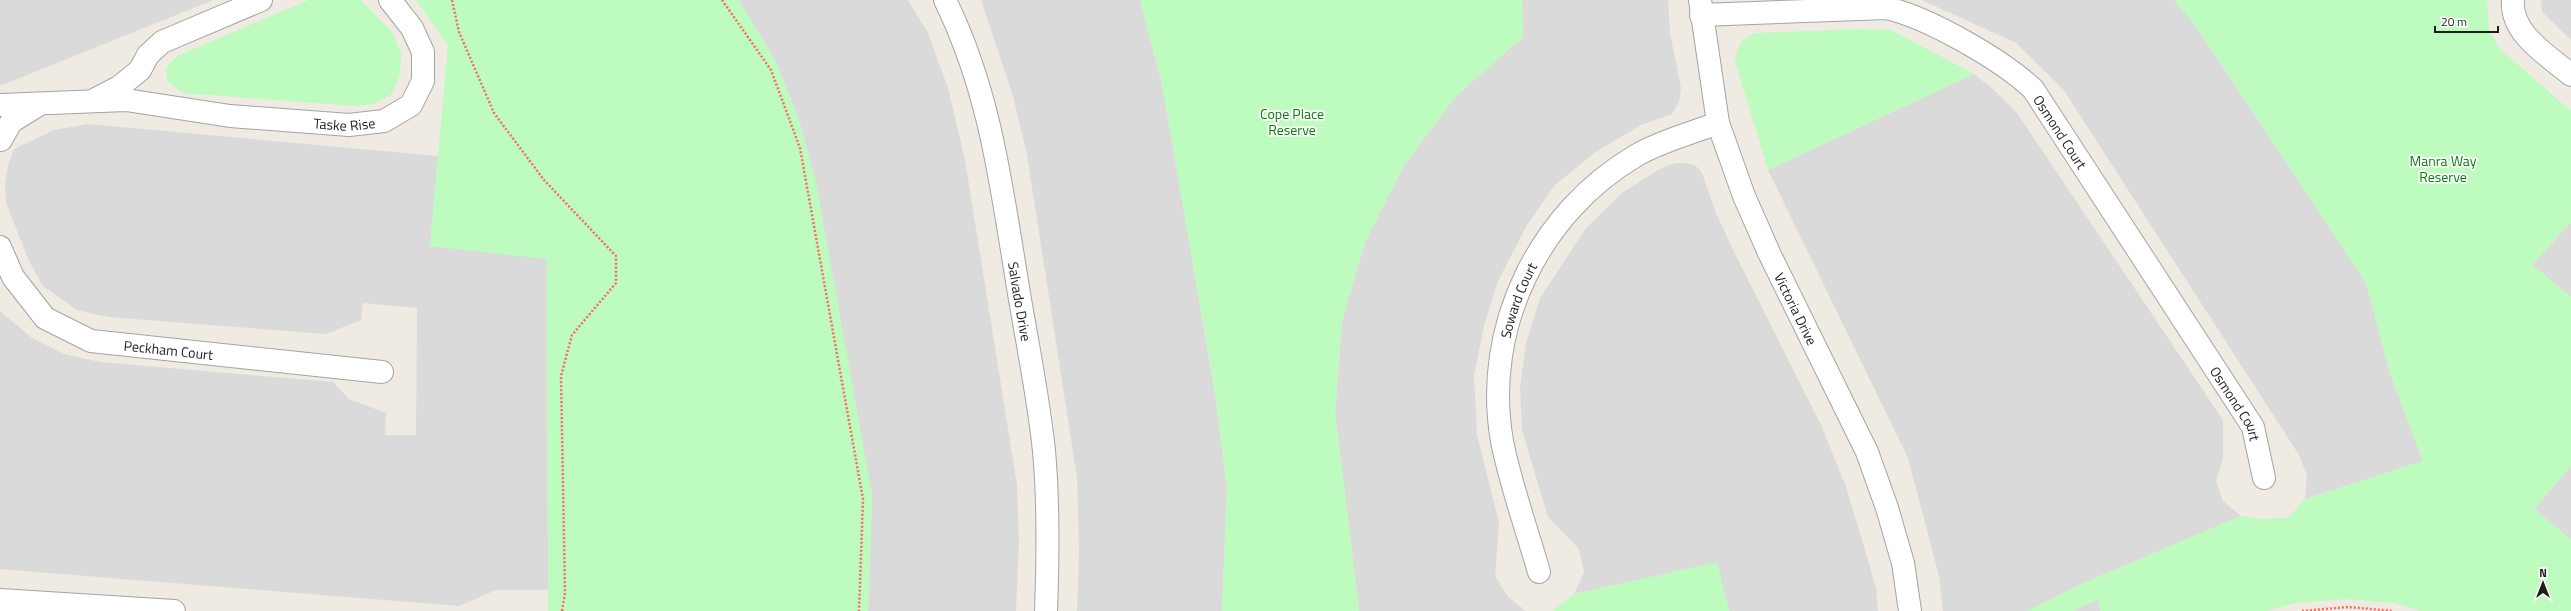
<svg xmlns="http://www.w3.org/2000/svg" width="2571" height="611" viewBox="0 0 2571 611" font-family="'Titillium Web',sans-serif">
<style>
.residential{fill:#dbdada}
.park{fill:#bdfbbe}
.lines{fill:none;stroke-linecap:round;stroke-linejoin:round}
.minor-casing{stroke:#a4a4a4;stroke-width:24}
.tertiary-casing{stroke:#a4a4a4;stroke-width:24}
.path{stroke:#fe6a63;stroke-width:2.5;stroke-dasharray:2 2;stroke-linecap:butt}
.minor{stroke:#fff;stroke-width:22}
.tertiary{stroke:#fff;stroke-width:22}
.labels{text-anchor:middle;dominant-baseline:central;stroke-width:3.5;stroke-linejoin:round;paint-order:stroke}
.park-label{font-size:14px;fill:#087e0a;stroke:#fff}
.street-label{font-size:14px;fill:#1d1d1d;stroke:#fff}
</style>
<rect width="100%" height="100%" fill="#efeae2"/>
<path class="residential" d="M 0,0 L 213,0 L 0,86 Z
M 738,0 L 908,0 L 928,33 L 948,88 L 965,160 L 1017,485 L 1019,543 L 1016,611 L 868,611 L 872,495 L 800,123 L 776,62 Z
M 981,0 L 1140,0 L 1162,84 L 1216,399 L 1227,488 L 1222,611 L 1077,611 L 1079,551 L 1077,478 L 1027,155 L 1013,96 Z
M 1522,0 L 1668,0 L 1670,33 L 1681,88 L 1679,102 L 1672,114 L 1641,125 L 1597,151 L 1555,185 L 1527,225 L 1498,281 L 1484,326 L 1474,375 L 1477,435 L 1499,523 L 1495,576 L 1508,597 L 1526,611 L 1359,611 L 1335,412 L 1342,321 L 1365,242 L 1404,165 L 1456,96 L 1523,37 Z
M 1922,0 L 2174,0 L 2195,25 L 2366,283 L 2390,373 L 2423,461 L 2305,499 L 2307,476 L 2299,455 L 2063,89 L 2016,43 Z
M 2541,0 L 2571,0 L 2571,40 L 2542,12 Z
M 1974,74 L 1993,89 L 2017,113 L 2223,420 L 2223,458 L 2216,481 L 2223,501 L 2241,516 L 2086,582 L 2027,611 L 1943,611 L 1939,576 L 1908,458 L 1768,170 Z
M 88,124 L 438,156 L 430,246 L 547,258 L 548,590 L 496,590 L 459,606 L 0,569 L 0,311 L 32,338 L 64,354 L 100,362 L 333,382 L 349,399 L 386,413 L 385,435 L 416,435 L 417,308 L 363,303 L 361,320 L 326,334 L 108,317 L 77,310 L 43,286 L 29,261 L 6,203 L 5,184 L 8,165 L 14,149 L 54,130 Z
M 1675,163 L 1686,163 L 1696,166 L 1702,173 L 1716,213 L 1736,256 L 1821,425 L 1845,484 L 1860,533 L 1876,588 L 1878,611 L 1729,611 L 1717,563 L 1574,594 L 1584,572 L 1579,549 L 1548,517 L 1522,430 L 1520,388 L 1526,343 L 1540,298 L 1586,228 L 1622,193 L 1658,170 Z
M 2571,222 L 2571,297 L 2532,265 Z
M 2571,466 L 2571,540 L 2534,509 Z
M 2098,599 L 2100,611 L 2073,611 Z"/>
<path class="park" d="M 309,0 L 361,0 L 392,32 L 402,56 L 399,76 L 392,94 L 373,104 L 355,106 L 183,93 L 167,81 L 166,68 L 177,56 Z
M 416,0 L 738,0 L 740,2 L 776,62 L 800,123 L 817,187 L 872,495 L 868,611 L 548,611 L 547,259 L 430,246 L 448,45 Z
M 1140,0 L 1522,0 L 1523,37 L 1456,96 L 1404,165 L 1365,242 L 1342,321 L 1335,412 L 1359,611 L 1222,611 L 1227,488 L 1216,399 L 1162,84 Z
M 2174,0 L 2487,0 L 2489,30 L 2500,49 L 2571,111 L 2571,222 L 2532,265 L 2571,297 L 2571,466 L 2534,509 L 2571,540 L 2571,611 L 2421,611 L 2395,603 L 2345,599 L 2296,603 L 2267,611 L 2100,611 L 2098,599 L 2073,611 L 2027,611 L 2086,582 L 2241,516 L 2262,519 L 2288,518 L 2305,499 L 2423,461 L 2390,373 L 2366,283 L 2195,25 Z
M 1861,29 L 1891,30 L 1974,74 L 1768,170 L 1735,61 C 1738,45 1741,39 1756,33 Z
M 1717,562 L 1729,611 L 1553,611 L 1574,594 Z"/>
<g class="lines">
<g class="minor-casing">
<g id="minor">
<path d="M 2513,0 C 2510,34 2549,56 2571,75"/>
<path id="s1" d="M 1701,15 L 1886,8 C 1928,17 2002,60 2033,89 L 2253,427 L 2264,478"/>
<path d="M 94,100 L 119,87 L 140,70 L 148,55 L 162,42 L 261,0"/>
<path id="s2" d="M 0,105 L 126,100 L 230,116 L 349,125 L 384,121 L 411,105 L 423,81 L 423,52 L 412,28 L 390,0"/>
<path d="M 1,140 L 11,122 L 40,104"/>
<path id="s3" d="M 0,247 L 13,277 L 45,318 L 91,341 L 382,372"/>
<path id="s4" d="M 1539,572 C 1527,530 1510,483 1502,441 C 1482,328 1539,212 1637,155 C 1661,141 1692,133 1718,123"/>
<path d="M 0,600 L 174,611"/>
</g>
</g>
<g class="tertiary-casing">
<g id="tertiary">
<path id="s5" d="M 945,0 C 989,90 1000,177 1016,275 C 1025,333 1038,392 1044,451 C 1049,505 1048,557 1046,611"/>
<path id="s6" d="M 1700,0 L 1718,123 L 1744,196 L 1770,255 L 1867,452 L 1887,508 L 1903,563 L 1910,611"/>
</g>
</g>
<path class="path" d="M 452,0 L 459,32 L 494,113 L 544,180 L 616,256 L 616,283 L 572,335 L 561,376 L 565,593 L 562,611
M 722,0 L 771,70 L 800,148 L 863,499 L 859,611
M 2302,611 L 2348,607 L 2393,611"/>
<use href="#minor" class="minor"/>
<use href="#tertiary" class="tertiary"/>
</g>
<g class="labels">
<g class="park-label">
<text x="1292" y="113">Cope Place<tspan x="1292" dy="16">Reserve</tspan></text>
<text x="2443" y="160">Manra Way<tspan x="2443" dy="16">Reserve</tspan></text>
</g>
<g class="street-label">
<text stroke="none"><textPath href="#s2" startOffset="346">Taske Rise</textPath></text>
<text stroke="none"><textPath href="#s1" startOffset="405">Osmond Court</textPath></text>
<text stroke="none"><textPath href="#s5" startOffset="312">Salvado Drive</textPath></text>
<text stroke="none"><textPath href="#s4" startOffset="280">Soward Court</textPath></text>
<text stroke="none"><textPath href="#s6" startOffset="326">Victoria Drive</textPath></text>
<text stroke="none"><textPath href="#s3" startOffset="214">Peckham Court</textPath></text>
<text stroke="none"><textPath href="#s1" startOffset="729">Osmond Court</textPath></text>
</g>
</g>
<g transform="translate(2543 583)" stroke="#ffffff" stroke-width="3" paint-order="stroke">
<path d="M0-3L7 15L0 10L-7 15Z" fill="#1d1d1d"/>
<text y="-6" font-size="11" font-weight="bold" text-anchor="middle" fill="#1d1d1d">N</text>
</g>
<path d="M2435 26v6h63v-6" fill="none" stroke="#1d1d1d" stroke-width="2"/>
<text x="2441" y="26" font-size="12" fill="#1d1d1d" stroke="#ffffff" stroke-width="3" paint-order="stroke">20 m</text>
</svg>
